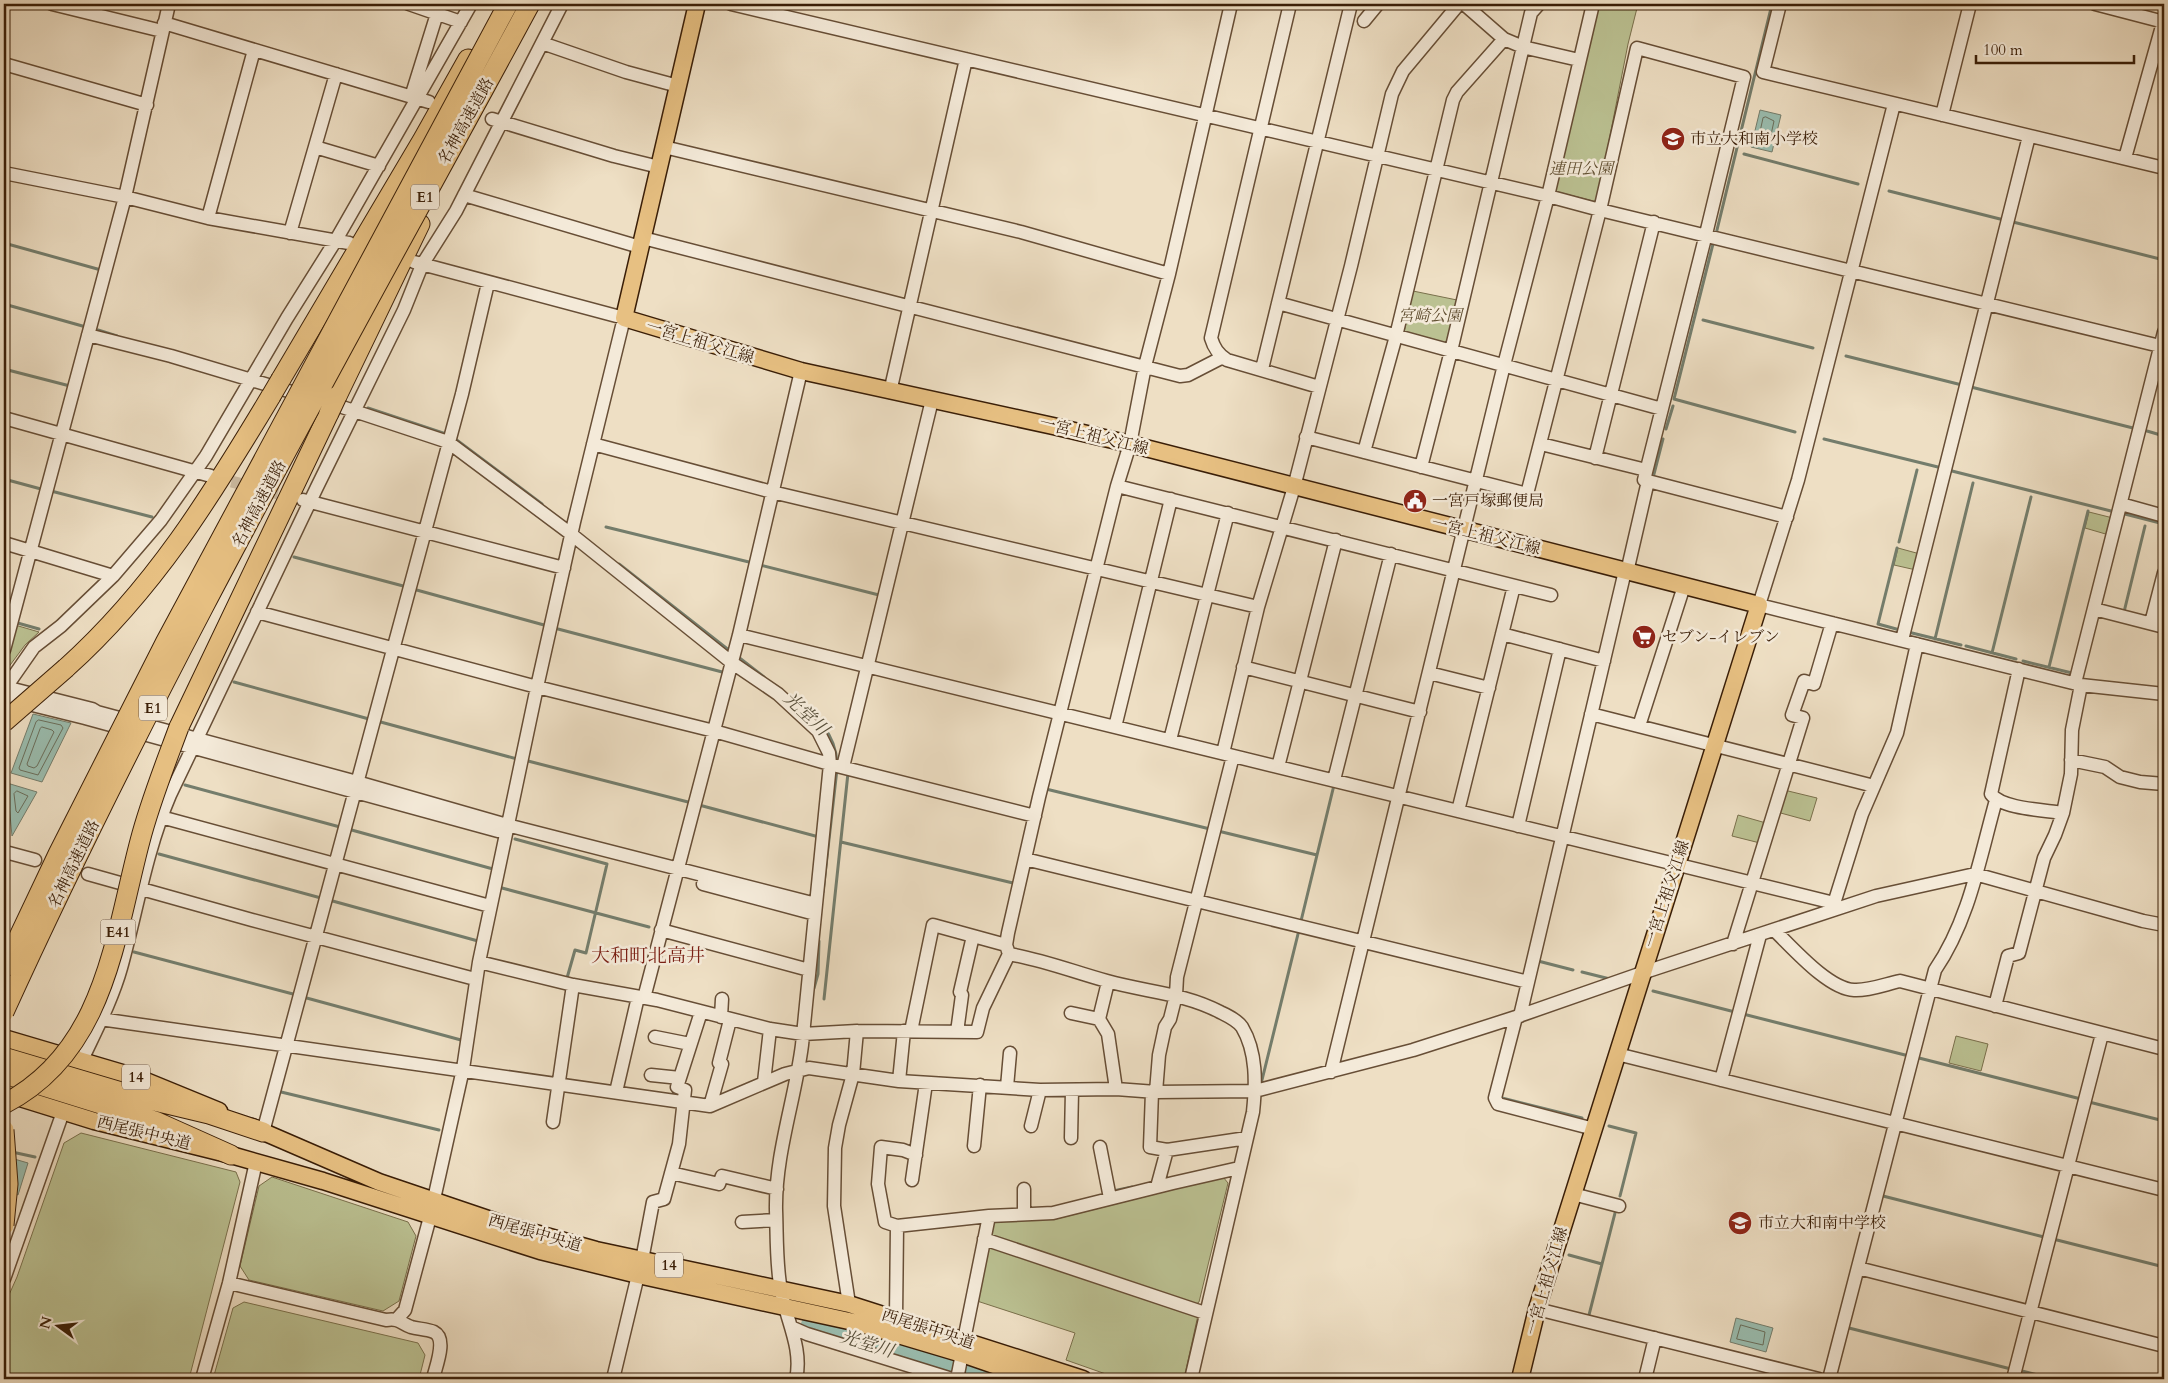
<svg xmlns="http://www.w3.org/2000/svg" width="2168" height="1383" viewBox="0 0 2168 1383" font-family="Cardo,'Noto Serif JP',serif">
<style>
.green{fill:#bbc192;stroke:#7a704c}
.water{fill:#9abdaf;stroke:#747d6c}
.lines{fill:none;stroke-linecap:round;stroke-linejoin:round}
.shore{stroke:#6a6e5b;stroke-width:1}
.stream{stroke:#747d6c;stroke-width:3}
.river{stroke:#9abdaf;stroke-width:19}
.minor-tunnel{stroke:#cab89e;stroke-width:12;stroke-dasharray:12 6;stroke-linecap:butt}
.minor-casing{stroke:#674e36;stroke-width:15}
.major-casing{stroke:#3a1e07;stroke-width:19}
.highway-casing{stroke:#3a1e07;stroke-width:21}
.minor{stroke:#f4ead9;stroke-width:12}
.major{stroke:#e7c082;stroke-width:16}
.highway{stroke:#e7c082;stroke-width:19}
.highway-bridge-casing{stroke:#3a1e07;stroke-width:21;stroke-linecap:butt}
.highway-bridge{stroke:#e7c082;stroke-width:19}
.labels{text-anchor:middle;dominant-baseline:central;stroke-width:5;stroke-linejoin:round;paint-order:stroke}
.shield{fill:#f4ead9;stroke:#725b46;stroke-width:1}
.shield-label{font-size:15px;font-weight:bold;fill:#3a1e07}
.street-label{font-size:16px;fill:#3a1e07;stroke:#f4ead9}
.poi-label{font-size:16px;fill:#3a1e07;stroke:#f4ead9;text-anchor:start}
.park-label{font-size:16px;font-style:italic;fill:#614f31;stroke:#f4ead9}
.water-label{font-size:18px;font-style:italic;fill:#574e39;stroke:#f4ead9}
.quarter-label{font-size:19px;fill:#7a1f14;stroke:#f4ead9}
</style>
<rect width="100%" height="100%" fill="#eedfc4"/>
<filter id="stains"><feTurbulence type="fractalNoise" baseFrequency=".004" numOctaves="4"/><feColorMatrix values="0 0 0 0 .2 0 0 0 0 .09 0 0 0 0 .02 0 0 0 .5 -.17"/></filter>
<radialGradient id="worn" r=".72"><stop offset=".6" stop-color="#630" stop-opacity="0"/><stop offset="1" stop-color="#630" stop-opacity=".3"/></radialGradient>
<path class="green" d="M 1597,4 L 1638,4 L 1628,44 L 1597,202 L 1554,191 Z
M 1413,291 L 1457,300 L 1447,343 L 1404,332 Z
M 2089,512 L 2113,518 L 2109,535 L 2085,528 Z
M 1898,548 L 1920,554 L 1916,570 L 1894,565 Z
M 15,625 L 39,632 L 25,645 L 5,672 L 4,666 Z
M 1784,790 L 1817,798 L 1810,821 L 1777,812 Z
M 1738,815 L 1766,823 L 1760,843 L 1732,836 Z
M 1956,1036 L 1988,1044 L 1981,1071 L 1949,1063 Z
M 81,1133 L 236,1172 L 240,1182 L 189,1379 L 4,1379 L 4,1306 L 17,1277 L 64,1143 Z
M 272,1177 L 408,1222 L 416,1236 L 399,1301 L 383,1311 L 249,1280 L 240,1266 L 259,1186 Z
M 1223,1177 L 1228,1183 L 1199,1302 L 1195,1305 L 992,1236 L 991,1224 L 994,1222 L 1056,1219 Z
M 986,1244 L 1198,1315 L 1184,1379 L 1120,1379 L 1066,1360 L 1075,1333 L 974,1300 Z
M 244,1302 L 418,1343 L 425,1355 L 419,1379 L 213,1379 L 233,1308 Z"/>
<path class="water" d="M 1760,110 L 1781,115 L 1772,152 L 1751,147 Z
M 33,714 L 71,723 L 42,782 L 11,773 Z
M 7,783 L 37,792 L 12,836 Z
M 4,1156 L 28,1163 L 18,1195 L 16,1194 Z
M 1736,1318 L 1773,1328 L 1766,1352 L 1730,1342 Z"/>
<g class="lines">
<path class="shore" d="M 1766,117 L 1774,121 L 1769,144 L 1766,145 L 1758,141 L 1763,118 Z
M 39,720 L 61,725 L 63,728 L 38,775 L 20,770 L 19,768 L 36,722 Z
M 42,727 L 52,730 L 54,732 L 37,766 L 34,768 L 28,766 L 27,764 L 40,729 Z
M 17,791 L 28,796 L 18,813 L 16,811 L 14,794 Z
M 1741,1325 L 1765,1332 L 1763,1345 L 1737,1339 Z"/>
<path class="stream" d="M 1744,154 L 1858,184
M 1889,191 L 2004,220
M 2013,222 L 2164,260
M 1716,234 L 1772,4
M 1714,240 L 1674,399 L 1795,432
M 4,243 L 101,270
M 4,304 L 86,327
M 1703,320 L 1813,348
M 98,330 L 117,336
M 1846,356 L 1962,385
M 4,369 L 70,386
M 1971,387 L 2133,428
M 368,408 L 446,434
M 1666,429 L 1673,406
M 2147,431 L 2164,436
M 454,438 L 542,504
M 1824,439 L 1942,468
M 1948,470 L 2115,512
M 1653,478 L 1663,439
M 4,479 L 41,489
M 51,491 L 152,517
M 2121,513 L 2164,524
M 606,527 L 753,563
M 1899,542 L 1917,470
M 1897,548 L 1878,624 L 1900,630
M 294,557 L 407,587
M 619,564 L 730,651
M 760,565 L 879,595
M 413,589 L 544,625
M 2124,612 L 2145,526
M 4,620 L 5,620
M 14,622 L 39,629
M 558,629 L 726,673
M 1908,632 L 1961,645
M 1935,639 L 1973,483
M 1966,646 L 2016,659
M 1992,653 L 2031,497
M 737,656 L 764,677
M 2023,661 L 2072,673
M 2049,667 L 2088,511
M 234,682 L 369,719
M 795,701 C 818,719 835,732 837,763
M 377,721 L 517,759
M 528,761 L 692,803
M 185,785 L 340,827
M 1047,786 L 1046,789 L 1210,829
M 699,805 L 819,837
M 348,829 L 493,869
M 1218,831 L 1317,855
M 515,839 L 607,864 L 586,953 L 575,950 L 567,978
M 841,842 L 1013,883
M 159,854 L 321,898
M 502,888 L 649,927
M 823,892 L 837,769
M 329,900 L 478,941
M 1301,921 L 1334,785
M 134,952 L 293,994
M 1538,961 L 1573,970
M 1582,972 L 1610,979
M 814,988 L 818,974 L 819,941
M 1653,991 L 1735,1012
M 303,997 L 461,1040
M 824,999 L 848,773
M 1743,1014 L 1909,1056
M 1919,1058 L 2081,1099
M 1261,1084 L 1299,930
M 277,1091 L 439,1130
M 1502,1098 L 1582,1118
M 2089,1102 L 2164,1121
M 1609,1126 L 1636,1133 L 1620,1196
M 12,1152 L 35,1157
M 1113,1191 L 1132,1187
M 1883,1196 L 2044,1237
M 2053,1239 L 2164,1267
M 1569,1255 L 1602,1264
M 1589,1315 L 1615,1213
M 1849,1328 L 2011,1369
M 2018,1370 L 2054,1379"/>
<path class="river" d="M 810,1326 L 981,1379"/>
<path class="minor-tunnel" d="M 214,477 L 296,498"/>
<g class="minor-casing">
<path id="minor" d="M 52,4 L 162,31
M 409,4 L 461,22
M 731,4 L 1548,196 L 1600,210 L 2164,347
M 1290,4 L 1211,338 C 1214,348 1218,354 1227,360 L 1319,387
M 1464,4 L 1504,39 L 1523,47 L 1579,60
M 1780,4 L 1763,72 L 2164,168
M 2095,4 L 2164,22
M 1364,21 L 1378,4
M 164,23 L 429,102
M 542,43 L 626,72 L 678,86
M 4,64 L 147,105
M 411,97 L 440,4
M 1894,104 L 1798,480 L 1759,605 L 2081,685 L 2164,694
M 1942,115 L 1970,4
M 492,119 L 614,156 L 659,167
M 315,147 L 379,166
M 664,147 L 1021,232 L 1169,274
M 2125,158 L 2164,19
M 4,173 L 125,197 L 208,218 L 349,243
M 464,195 L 640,247
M 208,218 L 254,50
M 290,233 L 336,74
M 643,238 L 1180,376 L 1188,375 L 1223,357
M 1278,303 L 1662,409
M 88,335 L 171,356 L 305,396
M 1262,369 L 1351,4
M 890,392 L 966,59
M 327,402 L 448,442 L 571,534 L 731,662 L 778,694 L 818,731 L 829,753 L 830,764 L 802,1045 C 795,1100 775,1154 776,1210 C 777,1236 776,1265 781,1290 C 786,1320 803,1348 796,1379
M 4,418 L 211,476
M 1306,437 L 1527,494 L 1600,210 L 1637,48 L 1744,77 L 1706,234 L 1644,480 L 1648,481 L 1627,572
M 593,444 L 772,492 L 1258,607
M 1541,444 L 1646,470
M 1364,452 L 1396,336 L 1453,100 L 1457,92 L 1504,39
M 1595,458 L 1654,222
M 1421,467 L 1451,351 L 1531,13 L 1539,4
M 1648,481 L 1787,517
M 1117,486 L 1551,595
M 303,500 L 564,568
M 2121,504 L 2164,516
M 4,543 L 113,576
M 2094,609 L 2164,627
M 257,612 L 537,687 L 714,731 L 833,765 L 1035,816
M 2151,623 L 2164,573
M 1502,634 L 1604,661
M 739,635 L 1834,903
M 1902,640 L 2029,136
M 4,650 L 125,197 L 169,4
M 1243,667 L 1420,712
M 2019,669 L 1991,794 C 2002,809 2045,810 2063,813
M 1429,673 L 1489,688
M 2075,683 L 2164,332
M 5,687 L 92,709 L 97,712 L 357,782 L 507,825 L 816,904
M 4,690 L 34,647 L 61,626 L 113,576 L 161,520 L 206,456 L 287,318 L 336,240 L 471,4
M 4,698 L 85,718 L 498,831
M 1591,714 L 1874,786
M 1639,726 L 1684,586
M 1115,727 L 1171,499
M 1170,740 L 1228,513
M 1223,753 L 1258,607 L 1294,487 L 1351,266 L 1392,94 L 1403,71 L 1459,4
M 2071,760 L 2105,767 L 2120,777 L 2140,782 L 2164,784
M 843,767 L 932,400
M 1278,767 L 1336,540
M 1334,780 L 1391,554
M 1458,811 L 1514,586
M 161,817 L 490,906
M 1518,826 L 1560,649
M 9,853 L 35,860
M 1025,859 L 1528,982
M 88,874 L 252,920 L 475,979
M 703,884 L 815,914
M 1832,910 L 1862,814 L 1897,733 L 1917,644
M 661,930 L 809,970
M 1774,930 C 1792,947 1828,989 1854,990 C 1868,991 1886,984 1900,981 L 2164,1049
M 1733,944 L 1803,718 L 1792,715 L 1804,681 L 1814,684 L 1832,623
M 1009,954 C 1044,960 1074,972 1107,981 C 1146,992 1184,993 1220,1012 C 1228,1016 1237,1020 1242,1027 C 1257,1052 1256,1084 1253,1112 L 1191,1379
M 479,962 L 573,985 L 657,1000 L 770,1029 L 803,1034 L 857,1031 L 977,1032 L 983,1008 L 1009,954 L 1006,945 L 1008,933 L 1039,797 L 1117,486 L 1130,444 L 1145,366 L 1169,274 L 1231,4
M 1108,982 L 1099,1019 L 1108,1034 L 1116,1089
M 644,998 L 739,635 L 801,371
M 1995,1006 L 2008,956 L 2019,953 L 2044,858 L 2055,835 L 2063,813 L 2071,774 L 2072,730 L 2081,685
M 1071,1013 L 1099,1019
M 1520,1016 L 1625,571
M 721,1017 L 722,999
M 1516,1017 L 1495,1098 L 1498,1104 L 1594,1129
M 100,1019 L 710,1106 L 785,1074 L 809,1068 L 899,1081 L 1040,1090 L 1116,1089 L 1156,1092 L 1255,1091 L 1413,1050 L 1516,1017 L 1642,973 L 1876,896 L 1975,874 L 2143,921 L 2164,925
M 911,1031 L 933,925 L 1006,945
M 957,1032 L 962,995 L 960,992 L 973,936
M 655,1037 L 690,1044
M 1617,1054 L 2164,1190
M 82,1060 C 96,1030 112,1000 121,968 C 137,910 146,851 170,795 L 317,487 L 404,310 L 422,265 L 456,211 L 562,4
M 1331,1072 L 1504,365 L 1548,196 L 1593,4
M 651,1075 L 680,1078
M 1721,1080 L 1760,935
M 899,1081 L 904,1031
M 764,1082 L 770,1029
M 1007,1087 L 1010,1053
M 616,1092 L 638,997
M 1152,1092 L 1150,1147 L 1167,1150 L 1247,1138
M 1156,1092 L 1159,1055 L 1165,1027 L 1170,1019 L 1176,995 L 1177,977 L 1233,756
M 710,1106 L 722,1064 L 719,1063 L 730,1020
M 553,1122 L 573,985
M 1031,1126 L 1040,1090
M 263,1132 L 462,394 L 488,283
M 1071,1138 L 1072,1091
M 974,1146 L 980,1085
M 1100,1147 L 1110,1198
M 916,1155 L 903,1150 L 881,1147 L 878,1184 L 885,1222 L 897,1226 L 989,1216 L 1053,1213 L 1173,1183 L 1239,1168
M 671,1173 L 719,1184 L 722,1176 L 777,1189
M 912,1180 L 926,1083
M 1157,1187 L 1167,1150
M 1573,1194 L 1619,1206
M 1024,1214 L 1024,1189
M 742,1222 L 776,1220
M 984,1239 L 1205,1313
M 642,1260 L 653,1202 L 664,1199 L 679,1144 L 685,1090 L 677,1087 L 701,1012
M 1858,1268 L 2164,1346
M 4,1279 L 63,1112
M 229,1283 L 386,1320 C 400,1318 400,1323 411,1327 C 418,1329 427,1329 434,1332 C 448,1339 435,1368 433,1379
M 849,1304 L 834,1206 L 835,1148 L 839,1125 L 853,1074 L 857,1031
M 1537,1309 L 1819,1379
M 896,1318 L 897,1226
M 397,1319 L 405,1310 L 430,1217 L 463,1069 L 479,962 L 537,687 L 574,522 L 624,318 L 414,262
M 791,1327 L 807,1334 L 952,1379
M 964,1340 L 989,1216
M 202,1379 L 229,1283 L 256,1162
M 613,1379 L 638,1275
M 957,1379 L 962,1354
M 1645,1379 L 1655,1338
M 1829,1379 L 1935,970 C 1969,921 1980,857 1996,800
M 2013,1379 L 2102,1034"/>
</g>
<g class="major-casing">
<path id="major" d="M 697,4 L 624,318 L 801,371 L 1053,426 L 1130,444 L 1759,605 L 1537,1309 L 1520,1379
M 4,1038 L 136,1077 L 219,1111
M 4,1093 L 94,1121 L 231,1155 L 323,1181 L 540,1251 L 638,1275 L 858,1323 L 962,1354 L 1035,1379
M 252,1127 L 379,1182 L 500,1223 L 596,1250 L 849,1304 L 1083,1379"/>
</g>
<g class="highway-casing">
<path id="highway" d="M 281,379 L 423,139 L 468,59
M 337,396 L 420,224
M 66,668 C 154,589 211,496 271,396
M 179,727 L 329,413
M 4,1057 L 142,1098 L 209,1114 L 263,1132
M 4,1074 L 155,1121 L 231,1155"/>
</g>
<use href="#minor" class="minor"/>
<use href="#major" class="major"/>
<use href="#highway" class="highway"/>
<g class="highway-bridge-casing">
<path id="highway-bridge" d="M 271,396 L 281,379
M 329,413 L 337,396
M 4,722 L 66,668
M 4,968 L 58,854 L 165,643 L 508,4
M 4,1012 C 161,667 350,337 530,4
M 4,1104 C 105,1052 114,939 140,841 C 150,802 165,765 179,727
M 4,1130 L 8,1184 L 4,1225"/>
</g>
<use href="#highway-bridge" class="highway-bridge"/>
</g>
<defs>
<g id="school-disc" transform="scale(1.25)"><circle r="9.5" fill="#8f2418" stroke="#f4ead9"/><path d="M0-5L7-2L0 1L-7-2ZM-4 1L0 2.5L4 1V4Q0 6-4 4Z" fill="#fff"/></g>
<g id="civic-disc" transform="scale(1.25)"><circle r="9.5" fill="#8f2418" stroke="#f4ead9"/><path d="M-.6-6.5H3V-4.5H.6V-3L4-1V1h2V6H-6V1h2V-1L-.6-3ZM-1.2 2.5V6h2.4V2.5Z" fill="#fff"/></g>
<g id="supermarket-disc" transform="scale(1.25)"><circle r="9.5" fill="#8f2418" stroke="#f4ead9"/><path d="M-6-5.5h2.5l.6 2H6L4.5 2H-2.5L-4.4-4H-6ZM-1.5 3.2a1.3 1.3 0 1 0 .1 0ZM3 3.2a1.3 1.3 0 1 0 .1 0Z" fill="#fff"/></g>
</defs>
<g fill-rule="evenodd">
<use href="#school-disc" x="1673" y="139"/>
<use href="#civic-disc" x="1415" y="501"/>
<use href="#supermarket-disc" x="1644" y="637"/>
<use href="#school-disc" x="1740" y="1223"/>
</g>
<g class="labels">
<g class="shield">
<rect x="411" y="184.5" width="28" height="25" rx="4"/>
<rect x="139" y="695.5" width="28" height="25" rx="4"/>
<rect x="100.5" y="919.5" width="35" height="25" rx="4"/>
<rect x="122" y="1064.5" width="28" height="25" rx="4"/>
<rect x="655" y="1252.5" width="28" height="25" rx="4"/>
</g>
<g class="shield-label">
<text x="425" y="197">E1</text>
<text x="153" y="708">E1</text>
<text x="118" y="932">E41</text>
<text x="136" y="1077">14</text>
<text x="669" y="1265">14</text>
</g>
<g class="street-label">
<text transform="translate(466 121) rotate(-61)">名神高速道路</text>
<text transform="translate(700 342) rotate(17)">一宮上祖父江線</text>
<text transform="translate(1094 436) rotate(14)">一宮上祖父江線</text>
<text transform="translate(259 504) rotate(-62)">名神高速道路</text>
<text transform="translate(1486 536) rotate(14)">一宮上祖父江線</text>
<text transform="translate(74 864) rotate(-64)">名神高速道路</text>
<text transform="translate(1667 894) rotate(-72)">一宮上祖父江線</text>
<text transform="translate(144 1133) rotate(14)">西尾張中央道</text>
<text transform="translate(535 1233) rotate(16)">西尾張中央道</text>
<text transform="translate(1547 1281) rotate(-74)">一宮上祖父江線</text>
<text transform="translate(928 1329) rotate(18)">西尾張中央道</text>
</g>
<g class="poi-label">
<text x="1690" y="139">市立大和南小学校</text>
<text x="1432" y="501">一宮戸塚郵便局</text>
<text x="1662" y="637">セブン-イレブン</text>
<text x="1758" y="1223">市立大和南中学校</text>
</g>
<g class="park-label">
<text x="1581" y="169">連田公園</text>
<text x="1430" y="316">宮崎公園</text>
</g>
<g class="water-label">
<text transform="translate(806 714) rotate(43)">光堂川</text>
<text transform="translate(867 1344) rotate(17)">光堂川</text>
</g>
<g class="quarter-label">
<text x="648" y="956">大和町北高井</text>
</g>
</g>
<rect width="2168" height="1383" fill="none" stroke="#eedfc4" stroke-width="20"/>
<rect x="5" y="5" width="2158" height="1373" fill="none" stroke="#3a1e07" stroke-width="2.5"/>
<rect x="10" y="10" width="2148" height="1363" fill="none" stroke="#3a1e07"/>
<g transform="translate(58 1326) rotate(285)" stroke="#f4ead9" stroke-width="4" paint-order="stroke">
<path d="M0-4L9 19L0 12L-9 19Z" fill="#3a1e07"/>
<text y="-8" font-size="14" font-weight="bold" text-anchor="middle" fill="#3a1e07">N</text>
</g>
<path d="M1976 55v8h158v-8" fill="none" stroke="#3a1e07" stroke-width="2.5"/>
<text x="1983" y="55" font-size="15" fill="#3a1e07" stroke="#f4ead9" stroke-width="4" paint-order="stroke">100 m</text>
<rect width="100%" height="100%" filter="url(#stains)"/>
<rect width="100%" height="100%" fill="url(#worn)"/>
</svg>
